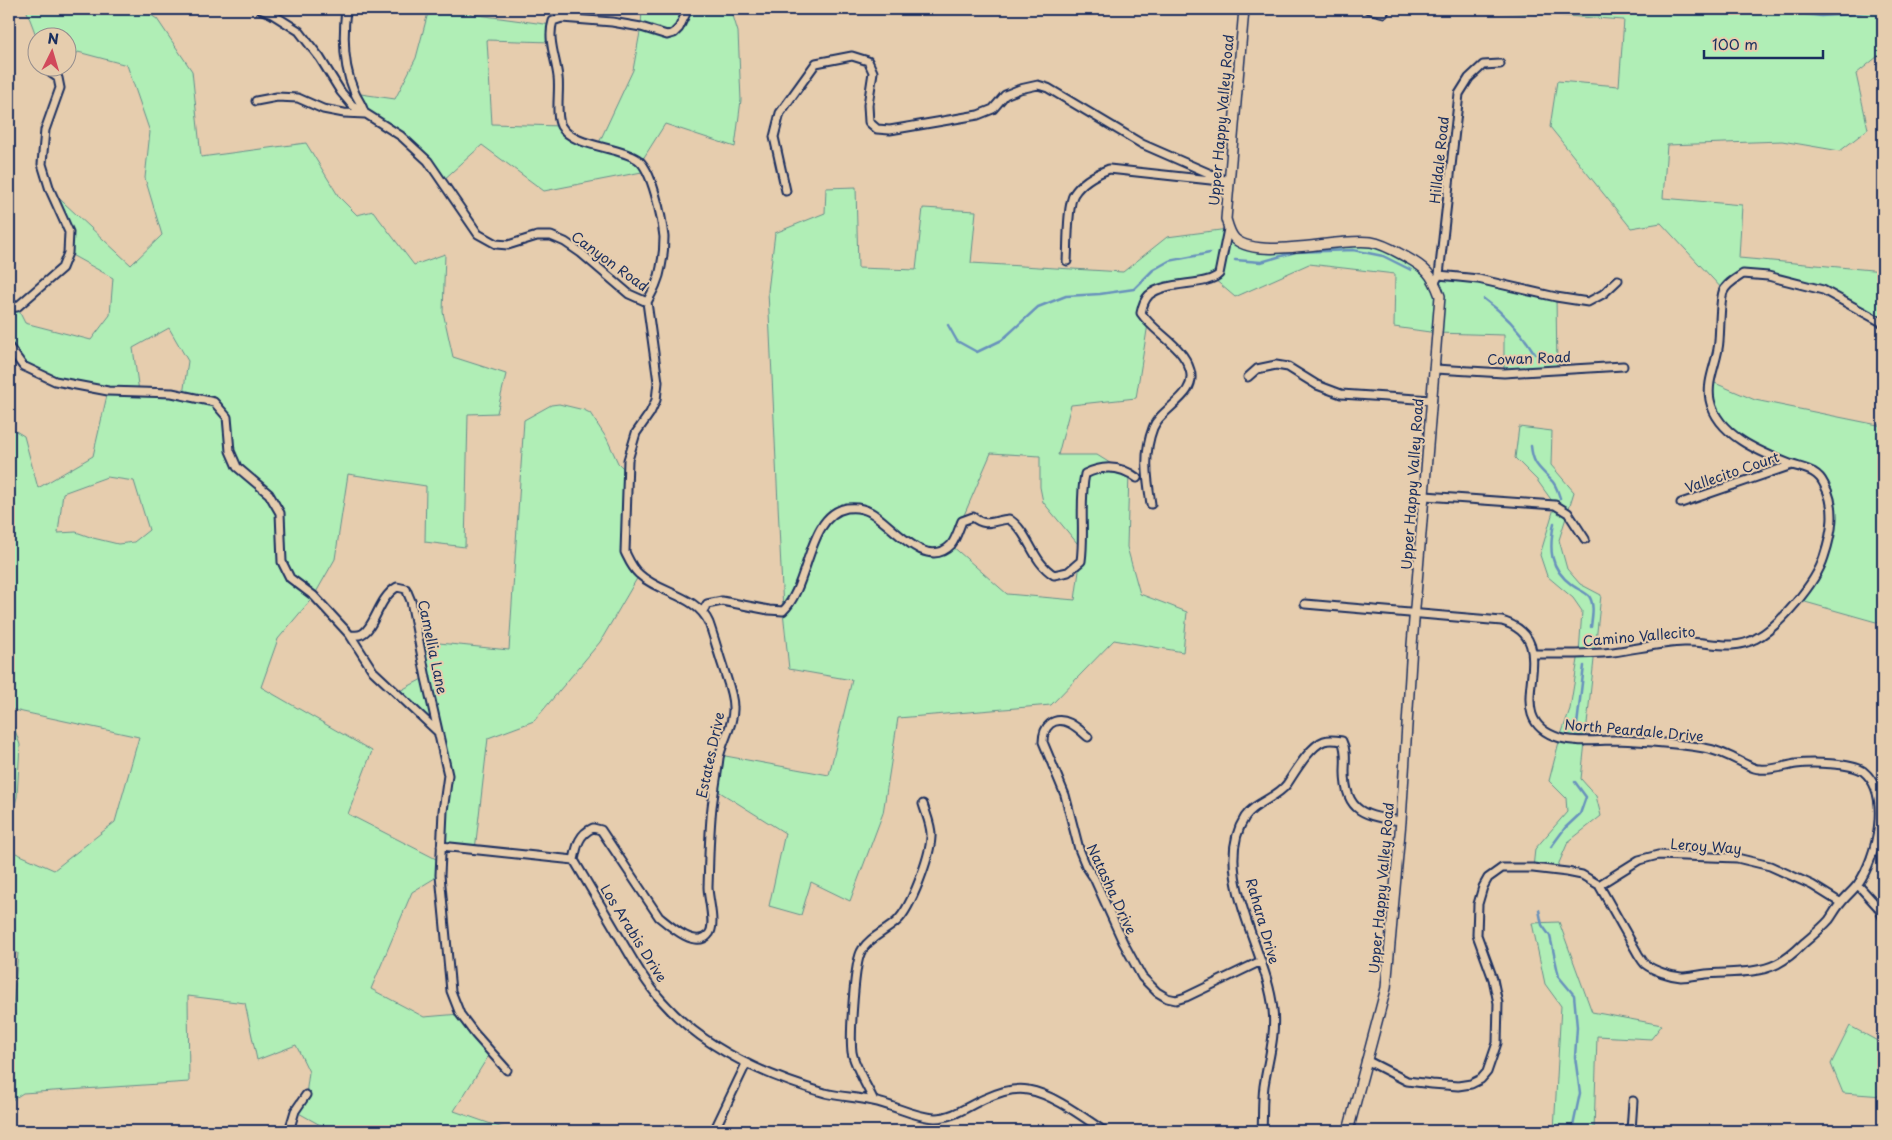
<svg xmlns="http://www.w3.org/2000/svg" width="1892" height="1140" viewBox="0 0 1892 1140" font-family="'Playpen Sans',sans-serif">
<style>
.green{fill:#b0eeb6;stroke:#668e8a;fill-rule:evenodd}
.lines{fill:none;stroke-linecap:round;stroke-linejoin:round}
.stream{stroke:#6892bc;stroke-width:2.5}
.minor-casing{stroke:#1b2f5e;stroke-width:11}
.tertiary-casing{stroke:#1b2f5e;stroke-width:12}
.minor{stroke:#e6cdae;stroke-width:7}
.tertiary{stroke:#e6cdae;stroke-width:9}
.labels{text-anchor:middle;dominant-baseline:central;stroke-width:4;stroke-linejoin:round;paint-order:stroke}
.street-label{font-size:14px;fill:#1b2f5e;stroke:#e6cdae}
</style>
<rect width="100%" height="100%" fill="#e6cdae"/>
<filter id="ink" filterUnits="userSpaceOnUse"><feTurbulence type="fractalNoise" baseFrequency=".02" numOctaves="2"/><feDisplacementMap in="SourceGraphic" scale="10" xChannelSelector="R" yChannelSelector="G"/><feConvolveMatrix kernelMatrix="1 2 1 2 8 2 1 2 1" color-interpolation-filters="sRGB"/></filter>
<g filter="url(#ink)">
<path class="green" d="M 26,9 L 142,9 L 157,19 L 192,71 L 201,157 L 306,143 L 339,197 L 357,215 L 373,211 L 414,265 L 445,254 L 443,312 L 453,357 L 506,374 L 497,413 L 468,414 L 465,547 L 425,542 L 426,486 L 348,474 L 335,559 L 314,596 L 278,639 L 261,687 L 372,751 L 348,814 L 440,861 L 440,875 L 412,892 L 371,989 L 424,1017 L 460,1014 L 491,1052 L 454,1111 L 511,1131 L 331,1131 L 295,1111 L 306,1095 L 309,1072 L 296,1045 L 257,1060 L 245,1003 L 188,996 L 189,1082 L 23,1093 L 9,1102 L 9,1006 L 13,1006 L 18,953 L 9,952 L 9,850 L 54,870 L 115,822 L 139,737 L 9,709 L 9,528 L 12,498 L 9,497 L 9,427 L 24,436 L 38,488 L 93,456 L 108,391 L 55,381 L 23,366 L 9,347 L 9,308 L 17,307 L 25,323 L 91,340 L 110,315 L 113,278 L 68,253 L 69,232 L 50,190 L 131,265 L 162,235 L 145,178 L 150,132 L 127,65 L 78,52 L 68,66 L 68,38 L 37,38 ZM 169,328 L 188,361 L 183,395 L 139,392 L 133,348 ZM 107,477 L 134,481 L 149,530 L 134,542 L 118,544 L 93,538 L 76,532 L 58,533 L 63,493 Z
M 429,9 L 470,9 L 470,14 L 552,25 L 551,42 L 487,40 L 492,124 L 561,126 L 570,136 L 598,145 L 633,70 L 641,27 L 642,9 L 731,9 L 738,32 L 741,100 L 735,147 L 665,124 L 641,162 L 647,171 L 544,191 L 482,145 L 442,181 L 428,161 L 364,112 L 354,93 L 395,99 L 416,58 Z
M 1464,9 L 1883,9 L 1883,52 L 1856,74 L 1868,129 L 1840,151 L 1782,141 L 1667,145 L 1663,198 L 1742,205 L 1739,258 L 1883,271 L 1883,323 L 1823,290 L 1743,274 L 1724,291 L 1661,223 L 1631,228 L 1550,127 L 1557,81 L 1619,86 L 1624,20 Z
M 856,187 L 858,268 L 916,270 L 923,208 L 976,211 L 971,263 L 1123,272 L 1167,237 L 1228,229 L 1249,246 L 1370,242 L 1439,275 L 1556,297 L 1557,370 L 1504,373 L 1504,335 L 1437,333 L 1394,327 L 1395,274 L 1309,264 L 1235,297 L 1214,279 L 1157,290 L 1142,307 L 1148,324 L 1136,398 L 1071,405 L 1058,455 L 1097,455 L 1118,468 L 1129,471 L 1127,547 L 1140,594 L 1187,612 L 1183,652 L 1114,640 L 1051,705 L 898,718 L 883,813 L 850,901 L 811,882 L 801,915 L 769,906 L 785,833 L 715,789 L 720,755 L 829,775 L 852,680 L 789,669 L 783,611 L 768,291 L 775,233 L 825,213 L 826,188 ZM 991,453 L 1040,456 L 1040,487 L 1043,502 L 1082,549 L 1075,600 L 1007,594 L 951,545 Z
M 1710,381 L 1755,400 L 1883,426 L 1883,624 L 1798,600 L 1822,565 L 1833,511 L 1816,473 L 1738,438 L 1714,412 Z
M 559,404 L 584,410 L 590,413 L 607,439 L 618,463 L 628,473 L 625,552 L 639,575 L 600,642 L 534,721 L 488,738 L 475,850 L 441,846 L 448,775 L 438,733 L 392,695 L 426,677 L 419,641 L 509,650 L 524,420 L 551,405 Z
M 1519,427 L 1552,431 L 1551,465 L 1574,492 L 1559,540 L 1567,569 L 1580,584 L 1601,595 L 1581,779 L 1596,796 L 1601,816 L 1568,842 L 1556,870 L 1533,868 L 1535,849 L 1567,812 L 1566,798 L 1549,781 L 1560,738 L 1570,709 L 1579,653 L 1582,611 L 1573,598 L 1547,576 L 1540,555 L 1555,505 L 1537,480 L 1515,458 Z
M 9,712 L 20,745 L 17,797 L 9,826 Z
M 1559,922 L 1592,1012 L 1662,1025 L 1651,1039 L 1597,1036 L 1594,1131 L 1554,1131 L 1561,1006 L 1545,984 L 1532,923 Z
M 1850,1026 L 1883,1044 L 1883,1096 L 1843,1093 L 1831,1064 Z"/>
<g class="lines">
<path class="stream" d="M 1768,9 L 1821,16 L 1849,14 L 1880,9
M 1235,260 L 1261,262 L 1295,252 L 1353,250 L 1383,256 L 1411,270
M 1484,299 C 1505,314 1521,331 1535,354
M 948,325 L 957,341 L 977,352 L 1002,340 L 1038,307 L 1066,296 L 1100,294 L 1134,289 L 1153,270 L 1169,261 L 1210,253
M 1531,446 C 1533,465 1539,467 1551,480 C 1556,484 1558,492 1560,498
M 1554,523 C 1549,549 1549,568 1572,585 C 1577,589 1585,592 1589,596 C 1595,605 1592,617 1591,627
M 1577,725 L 1584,666
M 1551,847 L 1565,828 L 1580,814 L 1586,797 L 1575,782
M 1539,910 L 1542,925 L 1550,936 L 1559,977 L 1574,995 L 1577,1027 L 1575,1057 L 1580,1093 L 1572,1131"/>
<g class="minor-casing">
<path id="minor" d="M 260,9 L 272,14 L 299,31 L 320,58 L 341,92 L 352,105 L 401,136 L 428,161 L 478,234 L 496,244 L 508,245 L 537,236 L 551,236 L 565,242 L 581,253 L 629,294 L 647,302
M 346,9 C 343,35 343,66 354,91 C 357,99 362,104 364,112
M 1368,9 L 1384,13
M 256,101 L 277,97 L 298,98 L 323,109 L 344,113 L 365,114
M 786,191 L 774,137 L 780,113 L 816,63 L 852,56 L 868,61 L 873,72 L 868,105 L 869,122 L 877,129 L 890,130 L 978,115 L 993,109 L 1005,95 L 1020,89 L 1038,85 L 1048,88 L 1142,144 L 1229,182 L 1109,169 C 1096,174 1081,183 1074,194 C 1067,205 1068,247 1067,261
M 1439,275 L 1478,279 L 1556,297 L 1588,302 L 1603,294 L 1618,280
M 1435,282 L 1439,275 L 1459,94 L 1469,78 L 1483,65 L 1500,64
M 647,302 C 653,291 659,280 661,267 C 663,258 664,246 664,237 C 662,219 652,168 637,159 C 617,146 573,147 561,126 C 555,114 560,91 558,77 C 556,59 547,39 553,21 L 562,18 L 612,22 L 641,27 L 667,35 L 674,33 L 679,28 L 688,9
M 9,308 L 17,307 L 62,268 L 68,253 L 69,232 L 50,190 L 42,164 L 45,130 L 60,88 L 58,78 L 51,73
M 9,347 L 23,366 L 55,381 L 108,391 L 172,393 L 214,402 L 227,417 L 230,451 L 237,467 L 269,494 L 280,513 L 282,562 L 290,578 L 314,596 L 350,635 C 354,635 358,636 362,634 C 375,628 378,598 397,587 L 406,589 L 411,601 L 426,678 L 448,775 L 443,811 L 440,875 L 451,991 L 460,1014 L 475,1034 L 507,1070
M 1435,369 L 1504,373 L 1623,366
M 1248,377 L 1257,369 L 1276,365 L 1288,367 L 1317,385 L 1341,394 L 1432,400
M 1425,496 L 1555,505 L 1568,513 L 1585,539
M 1681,503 L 1792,465
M 1151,504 C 1147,478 1143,454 1153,428 C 1161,407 1198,396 1190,370 C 1182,344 1155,334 1141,313 C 1142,308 1145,299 1149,295 C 1166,280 1207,287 1219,274 L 1228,229
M 1305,604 L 1502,621 C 1571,642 1492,718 1560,738 C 1578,743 1597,740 1615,740 C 1644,741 1675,743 1704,748 C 1718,750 1730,756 1743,763 C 1748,765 1753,769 1759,769 C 1771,771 1784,766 1796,764 C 1811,762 1851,763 1863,771 C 1892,794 1877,857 1858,884 C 1853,891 1846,896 1841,903 C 1836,908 1833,915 1829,920 C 1822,928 1812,936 1804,943 C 1796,951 1787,959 1777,964 C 1757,974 1729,972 1706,974 C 1698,975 1689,977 1681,977 C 1670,976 1654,971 1645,964 C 1642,961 1640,957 1638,954 L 1599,885 L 1582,875 L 1567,872 L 1533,868 L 1502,868 L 1488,878 L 1483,887 L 1478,904 L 1477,935 L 1493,979 L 1498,1003 L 1497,1043 L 1487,1072 L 1481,1079 L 1471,1084 L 1458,1086 L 1432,1084 L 1407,1081 L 1366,1060
M 703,611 L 707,604 L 722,601 L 769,610 L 783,611 C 810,586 807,515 847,508 C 855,507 863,508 870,512 C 890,522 925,572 951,545 C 956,539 959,528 962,521 L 973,517 C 986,528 994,520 1009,519 C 1030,533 1031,561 1054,575 L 1068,572 L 1081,561 C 1085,532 1079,503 1085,474 C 1103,465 1121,466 1137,478
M 350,635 L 373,671 L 438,732
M 1533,654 C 1559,654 1587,655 1613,652 C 1636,649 1660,643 1684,642 C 1707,641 1733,651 1755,639 C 1779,627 1816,583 1824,557 C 1832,533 1837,507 1824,484 C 1817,469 1803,469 1790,464 C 1760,452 1717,435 1710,400 C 1706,380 1718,361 1719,341 C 1720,329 1720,301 1723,292 C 1726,284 1737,278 1743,274 L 1768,276 L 1823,290 L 1883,323
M 1088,737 C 1078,728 1063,714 1050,724 C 1044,729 1043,735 1043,742 L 1065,795 L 1079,849 L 1086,866 L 1094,878 L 1123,942 L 1142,977 L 1157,992 L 1167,998 L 1176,1000 L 1186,997 L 1261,961
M 441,846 L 574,860 C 589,886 605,912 620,938 C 633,960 645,982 662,1001 C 703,1048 766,1076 825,1093 C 841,1097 857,1097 873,1101 C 894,1105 913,1117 935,1118 C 953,1118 968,1106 984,1099 C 997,1093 1013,1087 1028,1090 C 1053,1094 1083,1117 1104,1131
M 574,860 C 577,845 579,834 593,828 L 601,830 L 659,917 C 669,925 695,949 708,935 C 717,927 708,899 708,887 C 709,861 709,834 712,807 C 714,791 717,775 719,758 C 722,741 734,725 733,707 C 733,694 727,680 723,667 C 718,652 714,637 709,623 C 697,595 660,594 639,574 C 632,568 629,560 625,552 L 628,460 L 636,433 L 650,413 L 656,400 L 658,382 L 647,302
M 1599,885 L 1639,860 L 1658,855 L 1737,858 L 1770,866 L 1812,885 L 1841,903
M 1858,885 L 1878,907 L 1883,917
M 874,1101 C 868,1088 854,1065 852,1052 C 850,1037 854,961 862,950 C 871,936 885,932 897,921 C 911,908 930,857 931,837 C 932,827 926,814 923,804
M 289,1131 L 295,1111 L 306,1095
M 714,1131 L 746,1064
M 1262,1131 C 1263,1116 1262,1101 1264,1086 C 1268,1060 1276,1036 1273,1010 C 1268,952 1210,872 1245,817 C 1255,802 1277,798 1287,784 C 1295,772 1310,746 1324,741 C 1330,739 1336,740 1342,741 C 1347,751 1345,761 1345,772 C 1345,813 1366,816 1401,821
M 1631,1131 L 1633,1101"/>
</g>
<g class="tertiary-casing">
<path id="tertiary" d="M 1244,9 L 1226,219 C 1228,226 1230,234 1235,239 C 1260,261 1338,237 1371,242 C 1384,244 1395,251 1406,257 C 1426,268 1432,274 1440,296 L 1412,645 L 1401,821 L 1386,988 L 1348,1131"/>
</g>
<use href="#minor" class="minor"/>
<use href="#tertiary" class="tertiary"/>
</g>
</g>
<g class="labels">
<g class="street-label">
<text transform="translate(1221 120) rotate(-85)">Upper Happy Valley Road</text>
<text transform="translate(1439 160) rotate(-84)">Hilldale Road</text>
<text transform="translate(610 261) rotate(36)">Canyon Road</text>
<text transform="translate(1529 358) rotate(-2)">Cowan Road</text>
<text transform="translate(1732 472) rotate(-19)">Vallecito Court</text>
<text transform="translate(1412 484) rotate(-86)">Upper Happy Valley Road</text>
<text transform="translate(1639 636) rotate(-5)">Camino Vallecito</text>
<text transform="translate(433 647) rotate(78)">Camellia Lane</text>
<text transform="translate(1634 730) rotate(5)">North Peardale Drive</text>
<text transform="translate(710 755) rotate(-78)">Estates Drive</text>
<text transform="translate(1706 846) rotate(4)">Leroy Way</text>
<text transform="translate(1381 888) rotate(-85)">Upper Happy Valley Road</text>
<text transform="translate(1112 889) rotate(65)">Natasha Drive</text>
<text transform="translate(1263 921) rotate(74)">Rahara Drive</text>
<text transform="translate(634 933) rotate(58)">Los Arabis Drive</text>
</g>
</g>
<rect width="1892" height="1140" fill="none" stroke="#e6cdae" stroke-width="30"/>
<rect x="15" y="15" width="1862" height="1110" fill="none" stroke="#1b2f5e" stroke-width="2" filter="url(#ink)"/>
<g transform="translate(52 52) rotate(5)"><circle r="24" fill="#e6cdae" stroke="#958e8e"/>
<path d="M0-4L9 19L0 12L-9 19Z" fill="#d1495b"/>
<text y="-8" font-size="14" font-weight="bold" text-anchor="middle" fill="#1b2f5e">N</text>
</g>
<path d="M1704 50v8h119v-8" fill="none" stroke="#1b2f5e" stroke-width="2.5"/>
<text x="1712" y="50" font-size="15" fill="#1b2f5e" stroke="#e6cdae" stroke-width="4" paint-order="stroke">100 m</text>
</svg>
